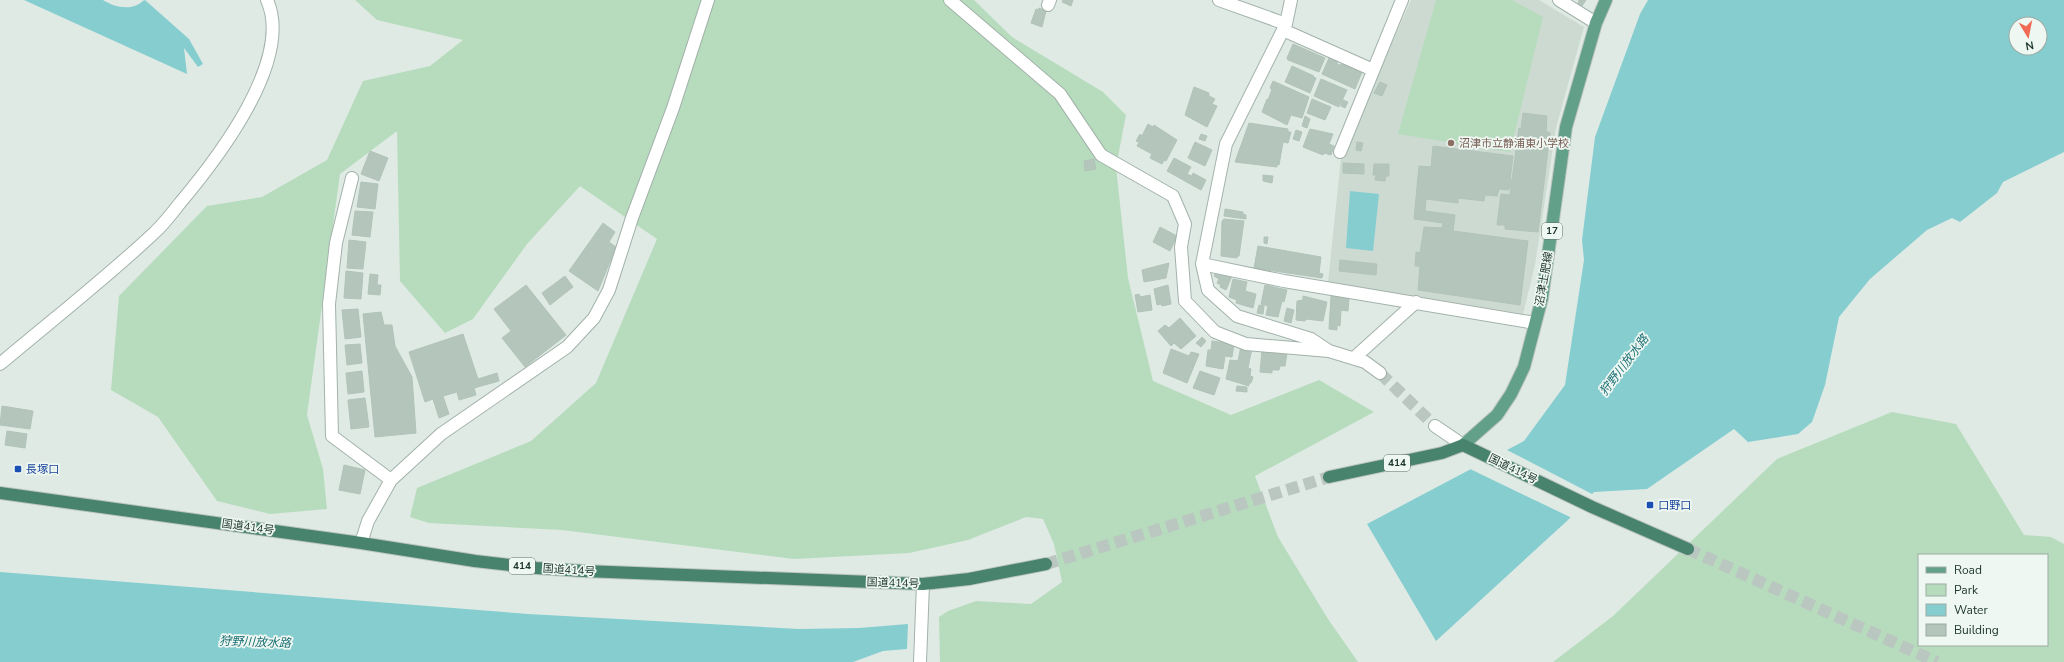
<svg xmlns="http://www.w3.org/2000/svg" width="2064" height="662" viewBox="0 0 2064 662" font-family="'Nunito Sans','Noto Sans JP',sans-serif">
<style>
.built{fill:#cddad2}
.green{fill:#b7dcbd;fill-rule:evenodd}
.water{fill:#86cdd0;fill-rule:evenodd}
.pier{fill:#dfeae4}
.building{fill:#b4c5bc;stroke:#b1c3ba}
.lines{fill:none;stroke-linecap:round;stroke-linejoin:round}
.minor-tunnel{stroke:#b9c7c0;stroke-width:12;stroke-dasharray:12 6;stroke-linecap:butt}
.trunk-tunnel{stroke:#b9c7c0;stroke-width:12;stroke-dasharray:12 6;stroke-linecap:butt}
.minor-casing{stroke:#a2b2aa;stroke-width:14}
.tertiary-casing{stroke:#a2b2aa;stroke-width:14}
.primary-casing{stroke:#bcc4c1;stroke-width:14}
.trunk-casing{stroke:#bcc4c1;stroke-width:14}
.minor{stroke:#fff;stroke-width:12}
.tertiary{stroke:#fff;stroke-width:12}
.primary{stroke:#63a089;stroke-width:12}
.trunk{stroke:#48836e;stroke-width:12}
.education-dot{fill:#8d6e63;stroke:#eff7f2;stroke-width:1.5}
.transit-dot{fill:#1a4fb4;stroke:#eff7f2;stroke-width:1.5}
.labels{text-anchor:middle;dominant-baseline:central;stroke-width:3.5;stroke-linejoin:round;paint-order:stroke}
.shield{fill:#eff7f2;stroke:#5e736a;stroke-width:1}
.shield-label{font-size:10px;font-weight:bold;fill:#203a30}
.education-label{font-size:11px;fill:#785e54;stroke:#eff7f2;text-anchor:start}
.street-label{font-size:11px;fill:#203a30;stroke:#eff7f2}
.transit-label{font-size:11px;fill:#164399;stroke:#eff7f2;text-anchor:start}
.water-label{font-size:12px;font-style:italic;fill:#1b7075;stroke:#eff7f2}
</style>
<rect width="100%" height="100%" fill="#dfeae4"/>
<path class="built" d="M 1411,0 L 1539,0 L 1584,27 L 1556,128 L 1535,265 L 1523,314 L 1328,282 L 1341,158 Z"/>
<path class="green" d="M 355,0 L 974,0 L 1012,37 L 1103,92 L 1126,115 L 1116,167 L 1128,278 L 1153,381 L 1231,415 L 1319,380 L 1374,412 L 1255,476 L 1278,537 L 1328,619 L 1358,662 L 940,662 L 939,617 L 948,611 L 976,601 L 1031,604 L 1062,582 L 1054,544 L 1043,519 L 1026,517 L 968,540 L 909,553 L 794,559 L 562,530 L 429,523 L 410,517 L 417,488 L 531,441 L 596,383 L 657,239 L 580,186 L 527,244 L 473,319 L 445,333 L 400,281 L 397,131 L 340,174 L 307,415 L 323,469 L 327,509 L 270,514 L 217,501 L 158,417 L 111,390 L 119,296 L 207,206 L 262,197 L 327,160 L 363,81 L 430,66 L 463,40 L 377,20 Z
M 1436,0 L 1512,0 L 1543,17 L 1510,152 L 1398,134 Z
M 1892,412 L 1956,424 L 2024,535 L 2051,537 L 2064,544 L 2064,662 L 1553,662 L 1613,616 L 1777,459 ZM 1919,555 L 2047,555 L 2047,645 L 1919,645 Z"/>
<path class="water" d="M 24,0 L 103,0 C 112,6 126,10 137,5 C 140,4 142,1 145,0 L 189,39 L 203,64 L 198,67 L 184,48 L 187,74 Z
M 1648,0 L 2064,0 L 2064,152 L 2003,182 L 1997,193 L 1960,222 L 1952,218 L 1927,230 L 1870,279 L 1839,317 L 1825,385 L 1812,422 L 1798,434 L 1748,442 L 1734,429 L 1647,489 L 1594,492 L 1568,520 L 1436,641 L 1367,524 L 1524,441 L 1565,385 L 1584,260 L 1582,240 L 1595,137 L 1640,14 ZM 2016,24 L 2040,24 L 2040,48 L 2016,48 Z
M 1350,191 L 1379,194 L 1373,251 L 1346,248 Z
M 0,572 L 528,614 L 799,629 L 859,628 L 908,624 L 907,649 L 883,651 L 853,662 L 0,662 Z"/>
<path class="pier" d="M 1505,449 L 1594,495 L 1572,518 L 1468,468 Z"/>
<path class="building" d="M 1063,0 L 1073,0 L 1071,6 L 1062,2 Z
M 1579,0 L 1586,0 L 1582,6 L 1578,4 Z
M 1039,8 L 1046,11 L 1042,27 L 1031,23 L 1036,9 L 1038,10 Z
M 1293,44 L 1325,58 L 1319,72 L 1288,60 L 1287,58 Z
M 1329,58 L 1337,62 L 1337,64 L 1341,65 L 1342,64 L 1362,72 L 1355,89 L 1322,74 Z
M 1292,66 L 1314,76 L 1313,77 L 1316,78 L 1310,93 L 1285,82 Z
M 1321,79 L 1347,90 L 1339,107 L 1314,96 Z
M 1273,81 L 1309,97 L 1302,118 L 1291,115 L 1287,125 L 1262,112 L 1267,99 L 1268,100 L 1272,89 L 1270,88 Z
M 1380,82 L 1387,85 L 1382,96 L 1374,93 Z
M 1194,87 L 1209,93 L 1209,96 L 1215,99 L 1212,104 L 1217,106 L 1207,127 L 1185,115 Z
M 1312,99 L 1331,107 L 1325,120 L 1307,113 Z
M 1343,100 L 1348,102 L 1345,108 L 1341,106 Z
M 1523,113 L 1547,116 L 1546,131 L 1550,133 L 1538,232 L 1505,229 L 1505,225 L 1497,225 L 1501,194 L 1510,195 L 1511,188 L 1508,188 L 1509,190 L 1499,189 L 1497,196 L 1485,195 L 1484,201 L 1458,198 L 1458,203 L 1426,199 L 1425,211 L 1455,215 L 1453,231 L 1528,241 L 1520,305 L 1418,290 L 1420,266 L 1415,266 L 1416,252 L 1420,253 L 1424,227 L 1442,228 L 1443,223 L 1414,219 L 1419,166 L 1431,167 L 1433,146 L 1513,156 L 1510,180 L 1512,180 L 1519,128 L 1521,129 Z
M 1305,116 L 1310,119 L 1307,128 L 1302,126 Z
M 1249,123 L 1288,129 L 1288,132 L 1291,132 L 1288,143 L 1283,142 L 1279,165 L 1277,164 L 1277,167 L 1235,162 Z
M 1148,124 L 1153,127 L 1154,125 L 1177,140 L 1166,161 L 1164,160 L 1162,164 L 1150,158 L 1152,154 L 1137,146 L 1139,142 L 1136,141 L 1140,134 L 1142,136 Z
M 1310,129 L 1333,134 L 1329,144 L 1334,146 L 1331,155 L 1324,153 L 1323,155 L 1303,147 Z
M 1296,130 L 1302,132 L 1299,141 L 1293,139 Z
M 1201,134 L 1207,136 L 1205,141 L 1199,139 Z
M 1195,142 L 1212,150 L 1205,166 L 1188,158 Z
M 1357,142 L 1363,143 L 1361,151 L 1356,150 Z
M 370,151 L 388,158 L 379,181 L 361,174 Z
M 1174,158 L 1191,167 L 1187,174 L 1192,176 L 1193,173 L 1206,180 L 1201,190 L 1167,171 Z
M 1094,159 L 1096,169 L 1085,171 L 1084,161 Z
M 1343,163 L 1364,164 L 1364,174 L 1343,173 Z
M 1374,164 L 1389,164 L 1389,176 L 1386,176 L 1385,181 L 1375,180 L 1376,175 L 1373,175 Z
M 1263,175 L 1273,176 L 1272,183 L 1263,181 Z
M 361,182 L 378,184 L 375,209 L 357,207 Z
M 1225,209 L 1243,212 L 1243,214 L 1246,215 L 1246,219 L 1224,216 Z
M 355,211 L 373,212 L 370,237 L 352,235 Z
M 1224,219 L 1244,221 L 1239,256 L 1237,256 L 1237,258 L 1221,256 L 1222,221 Z
M 603,223 L 615,232 L 609,242 L 616,247 L 598,291 L 569,271 Z
M 1160,227 L 1177,236 L 1170,251 L 1153,242 Z
M 1264,237 L 1268,237 L 1267,244 L 1264,243 Z
M 349,240 L 366,242 L 363,269 L 347,268 Z
M 1258,246 L 1321,257 L 1319,273 L 1323,274 L 1322,278 L 1254,268 Z
M 1340,260 L 1377,264 L 1376,275 L 1339,271 Z
M 1169,263 L 1166,278 L 1144,282 L 1142,270 Z
M 346,271 L 363,273 L 361,299 L 344,298 Z
M 1216,272 L 1232,276 L 1226,290 L 1220,287 L 1221,285 L 1217,283 L 1219,279 L 1214,276 Z
M 370,274 L 378,275 L 377,285 L 381,285 L 380,295 L 368,294 Z
M 565,276 L 573,287 L 550,305 L 542,293 Z
M 1233,279 L 1247,282 L 1245,291 L 1256,294 L 1253,308 L 1236,303 L 1237,300 L 1229,297 Z
M 526,285 L 566,335 L 525,367 L 502,338 L 511,331 L 494,309 Z
M 1168,285 L 1171,304 L 1162,306 L 1161,304 L 1157,305 L 1154,289 Z
M 1265,285 L 1287,290 L 1284,302 L 1282,301 L 1278,317 L 1266,315 L 1268,306 L 1261,304 Z
M 1139,294 L 1140,297 L 1150,295 L 1152,310 L 1138,312 L 1135,295 Z
M 1303,296 L 1327,302 L 1323,321 L 1306,319 L 1305,321 L 1296,320 L 1297,301 L 1303,300 Z
M 1331,296 L 1349,299 L 1348,311 L 1341,310 L 1340,326 L 1337,325 L 1337,330 L 1329,329 Z
M 1259,305 L 1264,306 L 1263,314 L 1257,313 Z
M 1287,308 L 1294,310 L 1291,323 L 1284,321 Z
M 358,309 L 361,337 L 345,339 L 342,310 Z
M 381,312 L 384,325 L 392,325 L 395,346 L 412,377 L 416,433 L 375,437 L 363,314 Z
M 1180,318 L 1196,336 L 1181,349 L 1174,343 L 1171,346 L 1158,331 L 1165,325 L 1169,328 Z
M 463,334 L 478,379 L 497,373 L 499,381 L 474,388 L 476,395 L 459,400 L 457,392 L 443,396 L 449,414 L 439,418 L 433,399 L 425,402 L 409,352 Z
M 1202,337 L 1206,341 L 1201,347 L 1196,343 Z
M 1212,341 L 1234,344 L 1232,357 L 1225,356 L 1223,369 L 1206,366 L 1208,350 L 1211,350 Z
M 360,344 L 362,363 L 347,365 L 345,345 Z
M 1241,346 L 1252,348 L 1248,368 L 1251,369 L 1250,376 L 1253,377 L 1251,383 L 1249,383 L 1249,386 L 1226,379 L 1230,360 L 1238,361 Z
M 1171,349 L 1189,356 L 1191,352 L 1199,354 L 1187,383 L 1163,373 Z
M 1262,350 L 1287,353 L 1285,366 L 1280,366 L 1279,370 L 1272,370 L 1272,373 L 1260,372 Z
M 362,371 L 364,392 L 348,394 L 346,373 Z
M 1200,371 L 1220,378 L 1214,395 L 1193,388 Z
M 1237,386 L 1247,387 L 1247,392 L 1236,391 Z
M 365,398 L 369,427 L 351,429 L 348,400 Z
M 2,406 L 33,411 L 30,429 L 0,425 Z
M 7,431 L 27,434 L 25,448 L 5,445 Z
M 344,465 L 365,470 L 360,494 L 339,490 Z"/>
<g class="lines">
<path class="minor-tunnel" d="M 1380,373 L 1435,426"/>
<path class="trunk-tunnel" d="M 1688,549 L 1937,662
M 1046,564 L 1329,477"/>
<g class="minor-casing">
<path id="minor" d="M 950,0 L 1060,94 L 1101,155 L 1173,196 L 1185,224 L 1181,247 L 1185,301 L 1215,332 L 1246,344 L 1329,351
M 1219,0 L 1286,24
M 1291,0 L 1286,24 L 1226,144 L 1202,264 L 1208,290 L 1237,316 L 1311,339 L 1329,351 L 1365,362 L 1380,373
M 1559,0 L 1596,23
M 1048,5 L 1050,0
M 1283,30 L 1373,70
M 1340,152 L 1402,0
M 352,178 L 336,243 L 329,304 L 332,436 L 391,480
M 1202,264 L 1284,281 L 1535,323
M 1354,358 L 1416,302
M 1435,426 L 1463,445
M 361,543 L 368,521 L 391,480 L 441,434 L 567,347 L 594,318 L 609,290 L 632,218 L 673,108 L 708,0
M 920,662 L 923,584"/>
</g>
<g class="tertiary-casing">
<path id="tertiary" d="M 0,364 C 51,321 105,279 154,233 C 164,224 172,213 180,203 C 217,159 294,60 267,0"/>
</g>
<g class="primary-casing">
<path id="primary" d="M 1463,445 L 1497,415 L 1511,394 L 1524,367 L 1542,298 L 1566,127 L 1596,23 L 1606,0"/>
</g>
<g class="trunk-casing">
<path id="trunk" d="M 1329,477 L 1442,453 L 1463,445 L 1592,507 L 1688,549
M 0,493 L 361,543 L 475,561 L 536,568 L 584,571 L 923,584 L 969,579 L 1046,564"/>
</g>
<use href="#minor" class="minor"/>
<use href="#tertiary" class="tertiary"/>
<use href="#primary" class="primary"/>
<use href="#trunk" class="trunk"/>
</g>
<circle class="education-dot" cx="1451" cy="143" r="4"/>
<g class="transit-dot">
<rect x="14" y="465" width="8" height="8" rx="2"/>
<rect x="1646" y="501" width="8" height="8" rx="2"/>
</g>
<g class="labels">
<g class="shield">
<rect x="1542" y="223" width="20" height="16" rx="3"/>
<rect x="1384" y="455" width="26" height="16" rx="3"/>
<rect x="509" y="558" width="26" height="16" rx="3"/>
</g>
<g class="shield-label">
<text x="1552" y="231">17</text>
<text x="1397" y="463">414</text>
<text x="522" y="566">414</text>
</g>
<g class="education-label">
<text x="1459" y="143">沼津市立静浦東小学校</text>
</g>
<g class="street-label">
<text transform="translate(1544 279) rotate(-80)">沼津土肥線</text>
<text transform="translate(1513 469) rotate(26)">国道414号</text>
<text transform="translate(248 527) rotate(8)">国道414号</text>
<text transform="translate(569 570) rotate(4)">国道414号</text>
<text transform="translate(893 583) rotate(2)">国道414号</text>
</g>
<g class="transit-label">
<text x="26" y="469">長塚口</text>
<text x="1658" y="505">口野口</text>
</g>
<g class="water-label">
<text transform="translate(1624 365) rotate(-53)">狩野川放水路</text>
<text transform="translate(255 642) rotate(2)">狩野川放水路</text>
</g>
</g>
<rect x="1918" y="554" width="130" height="92" fill="#eff7f2" stroke="#9caba4"/>
<rect x="1926" y="567" width="20" height="6" fill="#63a089" stroke="#9caba4"/>
<text x="1954" y="574" font-size="12" fill="#203a30">Road</text>
<rect x="1926" y="584" width="20" height="12" fill="#b7dcbd" stroke="#9caba4"/>
<text x="1954" y="594" font-size="12" fill="#203a30">Park</text>
<rect x="1926" y="604" width="20" height="12" fill="#86cdd0" stroke="#9caba4"/>
<text x="1954" y="614" font-size="12" fill="#203a30">Water</text>
<rect x="1926" y="624" width="20" height="12" fill="#b4c5bc" stroke="#9caba4"/>
<text x="1954" y="634" font-size="12" fill="#203a30">Building</text>
<g transform="translate(2028 36) rotate(170)"><circle r="19" fill="#eff7f2" stroke="#9caba4"/>
<path d="M0-3L7 15L0 10L-7 15Z" fill="#f16a55"/>
<text y="-6" font-size="11" font-weight="bold" text-anchor="middle" fill="#203a30">N</text>
</g>
</svg>
